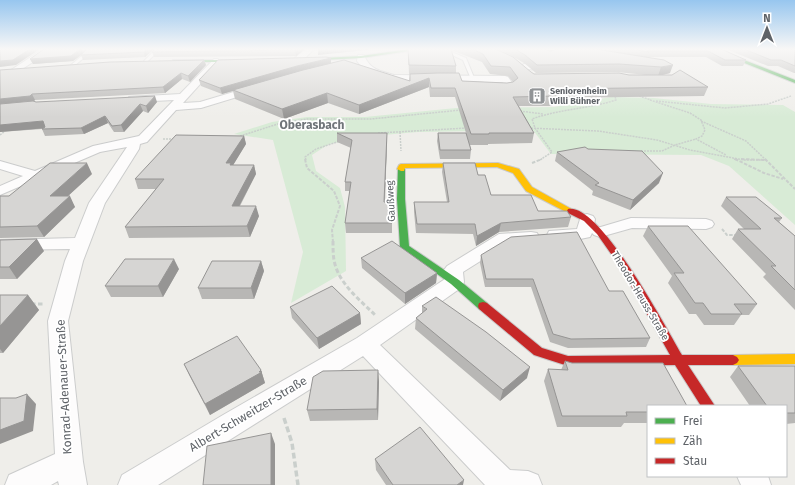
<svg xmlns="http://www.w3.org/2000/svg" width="795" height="485" viewBox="0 0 795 485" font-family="'Fira Sans',sans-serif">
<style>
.green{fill:#d8ebd6}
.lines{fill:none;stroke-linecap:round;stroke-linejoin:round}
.lane-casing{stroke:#cbcccc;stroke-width:2}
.street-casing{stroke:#cbcccc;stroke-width:2}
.fast-casing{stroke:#cacacb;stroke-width:2}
.slow-casing{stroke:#cacacb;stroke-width:2}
.jam-casing{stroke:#cacacb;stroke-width:2}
.path-far3{stroke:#cacfcc;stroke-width:1.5;stroke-dasharray:2 1;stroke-linecap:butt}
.path-far2{stroke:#cacfcc;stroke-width:2;stroke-dasharray:3.5 1.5;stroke-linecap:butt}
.path-far1{stroke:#cacfcc;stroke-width:3;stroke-dasharray:4.5 2.5;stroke-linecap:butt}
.path{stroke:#cacfcc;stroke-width:3.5;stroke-dasharray:6 3;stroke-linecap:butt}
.lane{fill:#fdfcfc;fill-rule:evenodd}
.street{fill:#fdfcfc;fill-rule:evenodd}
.fast{fill:#4caf50;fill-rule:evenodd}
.slow{fill:#ffc107;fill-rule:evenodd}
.jam{fill:#c62828;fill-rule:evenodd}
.wall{fill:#b8b7b5;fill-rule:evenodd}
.shaded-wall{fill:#969594}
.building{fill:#d6d5d3;stroke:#969594}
.labels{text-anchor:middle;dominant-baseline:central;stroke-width:3.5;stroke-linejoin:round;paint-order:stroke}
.far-poi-label{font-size:9px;font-weight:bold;fill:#5f6368;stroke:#fff;text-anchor:start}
.street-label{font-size:10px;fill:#5f6368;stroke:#fff}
.far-district-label{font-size:12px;font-weight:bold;fill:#70757a;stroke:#fff}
.near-street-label{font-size:12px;fill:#5f6368;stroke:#fff}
</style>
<rect width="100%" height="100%" fill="#efeeea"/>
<path class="green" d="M 611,97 L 654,98 L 711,104 L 783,105 L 795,112 L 795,225 L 729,166 L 701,155 L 551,154 L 533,130 L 418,132 L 371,136 L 329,144 L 312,155 L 316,171 L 340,188 L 345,207 L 346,271 L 291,303 L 303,252 L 273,140 L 234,134 L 272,122 L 307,117 L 365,117 L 456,108 L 554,107 Z"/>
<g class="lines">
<g class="lane-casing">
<path id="lane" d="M 156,49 L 160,49 L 146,63 L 144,63 L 144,61 Z
M 439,49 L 444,49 L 466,58 L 475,80 L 471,79 L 463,60 Z
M 84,54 L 87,55 L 73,67 L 71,67 L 71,65 Z"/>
</g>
<g class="street-casing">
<path id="street" d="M 43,49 L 52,49 L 18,72 L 12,72 L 11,70 Z
M 306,49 L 314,49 L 301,62 L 295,62 L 295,58 Z
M 358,55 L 364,55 C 370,70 380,71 394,75 L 505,76 L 508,77 L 515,87 C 507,96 475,83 465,81 C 431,77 380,93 357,61 ZM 486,82 L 502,82 L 503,83 Z
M 214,59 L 217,59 L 221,61 L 183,103 L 200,102 L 257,85 L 262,88 L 260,90 L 201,108 L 176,110 L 147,142 L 140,144 L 139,149 L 105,203 L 83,261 L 68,321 L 83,462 L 87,485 L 59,485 L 58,481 L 51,485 L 5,485 L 9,475 L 55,454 L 48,321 L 65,261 L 70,249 L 0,250 L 0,240 L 75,238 L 89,203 L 127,147 L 100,152 L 0,195 L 0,186 L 23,176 L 0,169 L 0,161 L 35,171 L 93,146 L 139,136 L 174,100 L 133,102 L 128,99 L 129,97 L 180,94 Z
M 524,64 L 551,64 L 555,67 L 551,70 L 521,69 L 520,67 Z
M 587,214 L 593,216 L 595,219 L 593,231 L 594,229 L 631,218 L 706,219 L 712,221 L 714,224 L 712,227 L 706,229 L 632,228 L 600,237 L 594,235 L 592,233 L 590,237 C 578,240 561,242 549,239 L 547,235 L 549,231 L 577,229 L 581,216 Z
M 531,232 L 537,233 L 539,237 L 537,241 L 509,243 L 463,272 L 464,282 L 462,287 L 380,345 L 510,470 L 528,471 L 538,475 L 542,485 L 485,485 L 363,356 L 158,485 L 118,485 L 122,475 L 223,415 L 357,338 L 445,279 L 444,270 L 447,266 L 499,234 Z
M 737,476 L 768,476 L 771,485 L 741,485 Z"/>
</g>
<g class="fast-casing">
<path id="fast" d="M 408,49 L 423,49 L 361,58 L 301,61 L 299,60 L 301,59 L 361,56 Z
M 716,49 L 795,80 L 795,83 L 709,49 Z
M 173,60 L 247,60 L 249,61 L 247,62 L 175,62 Z
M 398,167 L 401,167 L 405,169 L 405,199 L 409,246 L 459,280 L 487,303 L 488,306 L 487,309 L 483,310 L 479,309 L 451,284 L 400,247 L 397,199 Z"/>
</g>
<g class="slow-casing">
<path id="slow" d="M 498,163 L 519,169 L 532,187 L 575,211 L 571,213 L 568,213 L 526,191 L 513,173 L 497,167 L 405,168 L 404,171 L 401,171 L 397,169 L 399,165 L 401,164 Z
M 795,354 L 795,364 L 733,365 L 729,363 L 727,360 L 729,357 L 733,355 Z"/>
</g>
<g class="jam-casing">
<path id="jam" d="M 568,209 C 600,202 667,330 682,355 L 733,355 L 737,357 L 739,360 L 737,363 L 733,365 L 688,365 L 715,406 L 701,406 L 675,365 L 568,366 L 534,355 L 479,309 L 478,306 L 479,303 L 483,302 L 487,303 L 542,348 L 568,356 L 670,355 L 621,268 L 597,234 L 584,221 L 568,213 L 567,211 Z"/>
</g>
<path class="path-far3" d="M 639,96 L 651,100
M 650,100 L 690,113 L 701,120 L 705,130 L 702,136 L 696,139 L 726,155
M 656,101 L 725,108 L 768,104 L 791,96
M 520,111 L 543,114
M 701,121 L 746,141 L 766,160
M 528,128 L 598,131 L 657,140 L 690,150 L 744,160 L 765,160
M 400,132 L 401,151
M 378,133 L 467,128
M 0,135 L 5,131
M 237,137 L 281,123 L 307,119 L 371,119 L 461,110
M 163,139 L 174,139
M 641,151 L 662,151 L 675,145 L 696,139
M 734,159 L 737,160
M 306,160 L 305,157 L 316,149 L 340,141
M 540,160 L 552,152 L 535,128 L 532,119 C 559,109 588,109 616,100 L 615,96"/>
<path class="path-far2" d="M 305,159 L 307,168 L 334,191 L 340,206 L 332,230 L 333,242
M 735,159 L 764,173 L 783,179
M 741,159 L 765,160
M 765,159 L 795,189
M 532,163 L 542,159
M 722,229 L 727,235 L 736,235"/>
<path class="path-far1" d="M 333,241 C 333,247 333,254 334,260 C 338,283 359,299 375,315
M 31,304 L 44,304"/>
<path class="path" d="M 284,418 L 292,443 L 298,485"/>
<use href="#lane" class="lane"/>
<use href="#street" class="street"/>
<use href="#fast" class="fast"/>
<use href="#slow" class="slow"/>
<use href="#jam" class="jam"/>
</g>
<path class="wall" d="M 44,49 L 154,49 L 145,57 L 83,60 L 81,55 L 73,61 L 33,64 L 30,59 Z
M 305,49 L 296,56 L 154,57 L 152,52 Z
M 408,49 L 546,49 L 550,51 L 557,49 L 721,49 L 746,60 L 743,66 L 722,66 L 706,57 L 648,57 L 670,73 L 663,75 L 708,87 L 704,96 L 554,98 L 552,106 L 519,106 L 534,133 L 532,143 L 488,144 L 488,145 L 470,145 L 471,150 L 470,159 L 440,159 L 437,141 L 438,133 L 466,133 L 455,97 L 430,97 L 429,87 L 359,114 L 328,103 L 284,119 L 235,99 L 233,91 L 222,94 L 201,86 L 199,80 L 331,63 L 409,81 L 410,74 L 426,74 L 409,74 ZM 451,50 L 482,62 L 490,74 L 508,76 L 513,82 L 507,83 L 462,81 L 456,73 L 456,66 ZM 501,51 L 510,55 L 524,63 L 536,73 L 617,72 L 646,75 L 534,74 L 531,72 Z
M 726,49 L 795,49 L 795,73 L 794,73 L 778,66 L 768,66 Z
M 204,60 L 206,65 L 190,82 L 182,79 L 165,93 L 35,100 L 34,101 L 36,102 L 157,102 L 148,113 L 143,111 L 124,132 L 114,132 L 108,123 L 84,134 L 45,136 L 42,129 L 0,132 L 0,70 Z
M 337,133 L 387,142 L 385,202 L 392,223 L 392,233 L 346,233 L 345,223 L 350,191 L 345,191 L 345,182 L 351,148 L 337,142 Z
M 244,136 L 246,144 L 233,165 L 254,165 L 256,174 L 240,206 L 259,216 L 250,237 L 129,238 L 125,227 L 156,189 L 138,189 L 135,179 Z
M 588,149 L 659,183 L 630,210 L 592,195 L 593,191 L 555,161 L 557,152 Z
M 443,163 L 478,175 L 491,195 L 538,211 L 571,217 L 568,227 L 499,232 L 476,246 L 473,234 L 416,233 L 414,212 L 414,202 L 447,202 L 442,172 Z
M 92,174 L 68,196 L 75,207 L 44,237 L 0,238 L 0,196 L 9,196 Z
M 726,197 L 782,218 L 779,222 L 795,236 L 795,310 L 763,277 L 766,274 L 732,239 L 738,229 L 744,229 L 721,206 Z
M 648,226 L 757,304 L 749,315 L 741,315 L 734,325 L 704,325 L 696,314 L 689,314 L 668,283 L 672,276 L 643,236 Z
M 0,240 L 44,251 L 17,279 L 0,279 Z
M 481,255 L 609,291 L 650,338 L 646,347 L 568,348 L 550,342 L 531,287 L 485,287 L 480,263 Z
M 361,258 L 437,273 L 436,283 L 405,304 L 362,268 Z
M 261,261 L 264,271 L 254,299 L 202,299 L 198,288 Z
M 179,269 L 163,297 L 111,297 L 105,286 Z
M 0,295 L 28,295 L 39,310 L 3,353 L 0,353 Z
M 422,306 L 527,378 L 500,401 L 415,329 L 416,318 L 422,313 Z
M 290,307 L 360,313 L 361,324 L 319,349 L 292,318 Z
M 565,361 L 648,406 L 648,423 L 624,423 L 621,427 L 557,427 L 544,381 L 548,369 L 561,370 Z
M 184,364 L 261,370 L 265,383 L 210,415 L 189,375 Z
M 738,366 L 795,366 L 795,423 L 786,424 L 786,406 L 750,406 L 730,377 Z
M 379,381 L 378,420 L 310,421 L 307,410 Z
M 375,459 L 463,485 L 386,485 L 376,470 Z"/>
<path class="shaded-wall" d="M 30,49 L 40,49 L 16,65 L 0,67 L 0,61 Z
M 80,49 L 83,49 L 84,53 L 73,61 L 33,64 L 30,59 Z
M 147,49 L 154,49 L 145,57 L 144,52 Z
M 296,49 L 305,49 L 296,56 L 295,50 Z
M 318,49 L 376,49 L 318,55 Z
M 331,58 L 331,64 L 298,72 L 222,94 L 220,88 L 297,66 Z
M 204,60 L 206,65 L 190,82 L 188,76 Z
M 673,65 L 670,73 L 658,76 L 661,67 Z
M 181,73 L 182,79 L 165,93 L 163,87 Z
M 429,78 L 429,87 L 359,114 L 359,105 Z
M 327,93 L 328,103 L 284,119 L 282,109 Z
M 32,94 L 35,100 L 33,102 L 0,105 L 0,99 Z
M 155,96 L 157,102 L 148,113 L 146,106 Z
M 140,104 L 143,111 L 124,132 L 121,125 Z
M 105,116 L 108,123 L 84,134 L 81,128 Z
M 43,121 L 47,128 L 0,132 L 0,125 Z
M 387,133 L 387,142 L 384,212 L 384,202 Z
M 244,136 L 246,144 L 232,167 L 226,163 Z
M 87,163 L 92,174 L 56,207 L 50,196 Z
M 254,165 L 256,174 L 234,216 L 232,206 Z
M 663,173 L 659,183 L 630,210 L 633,200 Z
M 70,196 L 75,207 L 44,237 L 37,226 Z
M 256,206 L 259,216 L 250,237 L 247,226 Z
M 501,223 L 499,232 L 476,246 L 477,236 Z
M 37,239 L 44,251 L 17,279 L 9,267 Z
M 174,259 L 179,269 L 163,297 L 158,286 Z
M 261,261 L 264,271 L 254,299 L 251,288 Z
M 437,273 L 436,283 L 405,304 L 405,293 Z
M 28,295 L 39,310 L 3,353 L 0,349 L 0,326 Z
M 360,313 L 361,324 L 319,349 L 317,338 Z
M 530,367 L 527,378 L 500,401 L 503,390 Z
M 261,370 L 265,383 L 210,415 L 205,404 Z
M 378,370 L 379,381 L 378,420 L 377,409 Z
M 27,394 L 36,404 L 33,431 L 0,444 L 0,430 Z
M 271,433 L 275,444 L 275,485 L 271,485 Z
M 464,480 L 463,485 L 457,485 Z"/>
<path class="building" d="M 0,49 L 30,49 L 13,60 L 0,61 Z
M 44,49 L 80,49 L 71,56 L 30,59 Z
M 85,49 L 147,49 L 144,52 L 81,55 L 86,50 Z
M 155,49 L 296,49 L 295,50 L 152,52 Z
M 408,49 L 451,49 L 456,66 L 409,65 Z
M 472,49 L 496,49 L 513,57 L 531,72 L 534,74 L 619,73 L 629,75 L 672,75 L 680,70 L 708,87 L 549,89 L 554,96 L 513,97 L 534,133 L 489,133 L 489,134 L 471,134 L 455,88 L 431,88 L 429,78 L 359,105 L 327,93 L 282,109 L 233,90 L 303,70 L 344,60 L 410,81 L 410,74 L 438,73 L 459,73 L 462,81 L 507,83 L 513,82 L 518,78 L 510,67 L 491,66 L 483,54 Z
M 515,49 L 546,49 L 550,51 L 557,49 L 596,49 L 664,60 L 673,65 L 661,67 L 619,64 L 537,65 L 525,55 Z
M 630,49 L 721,49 L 746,60 L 725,60 L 708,51 L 647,51 L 649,52 Z
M 744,49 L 795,49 L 795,66 L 781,60 L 771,60 Z
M 326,57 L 331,58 L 297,66 L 220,88 L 199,80 L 218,60 Z
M 204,60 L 188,76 L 181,73 L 163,87 L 32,94 L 30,96 L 0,99 L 0,70 L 110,62 Z
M 155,96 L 146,106 L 140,104 L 121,125 L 112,126 L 105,116 L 81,128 L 42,129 L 45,127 L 43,121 L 0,125 L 0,104 L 33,101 L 36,102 Z
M 337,133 L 387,133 L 384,202 L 390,202 L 392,223 L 345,223 L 351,182 L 345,182 L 352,140 Z
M 438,133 L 466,133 L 471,150 L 440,150 Z
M 176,135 L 244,136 L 226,163 L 231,163 L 230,165 L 254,165 L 232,206 L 256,206 L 247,226 L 125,227 L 164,179 L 135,179 Z
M 585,147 L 588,149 L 642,151 L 663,173 L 633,200 L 595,185 L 599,183 L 557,152 Z
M 50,163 L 87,163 L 50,196 L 70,196 L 37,226 L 0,227 L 0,196 L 9,196 Z
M 443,163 L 475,163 L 478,175 L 485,175 L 491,195 L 531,195 L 538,211 L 567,211 L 571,217 L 501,223 L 477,236 L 475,224 L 417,224 L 414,202 L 449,202 Z
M 726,197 L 756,197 L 782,218 L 774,218 L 795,236 L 795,290 L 771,266 L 776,266 L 738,229 L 761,229 Z
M 648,226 L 688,226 L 757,304 L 734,304 L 742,314 L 711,314 L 703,303 L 695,303 L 674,273 L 684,273 Z
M 577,232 L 609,291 L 623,291 L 650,338 L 571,339 L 553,334 L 533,279 L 486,279 L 481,255 L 511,237 Z
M 37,239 L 9,267 L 0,267 L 0,240 Z
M 392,241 L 437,273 L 405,293 L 361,258 Z
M 125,259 L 174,259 L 158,286 L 105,286 Z
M 212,261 L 261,261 L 251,288 L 198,288 Z
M 332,286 L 360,313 L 317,338 L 290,307 Z
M 0,295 L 28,295 L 0,326 Z
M 436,297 L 486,332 L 530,367 L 503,390 L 416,318 L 427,309 L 422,306 Z
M 237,336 L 261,370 L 259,372 L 262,372 L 205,404 L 184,364 Z
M 565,361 L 572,363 L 663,363 L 687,406 L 648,406 L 648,412 L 626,412 L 627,416 L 562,416 L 548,369 L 568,370 Z
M 738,366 L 795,366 L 795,413 L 786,413 L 786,406 L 767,406 Z
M 378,370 L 377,409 L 307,410 L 313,377 L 323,371 Z
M 27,394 L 24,421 L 0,430 L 0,398 L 16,398 Z
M 420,427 L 464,480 L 457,485 L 393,485 L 375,459 Z
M 271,433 L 271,485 L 203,485 L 207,446 Z"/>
<linearGradient id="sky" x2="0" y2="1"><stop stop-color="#97c6ef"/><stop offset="0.42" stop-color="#f8f7f6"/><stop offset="1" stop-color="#f8f7f6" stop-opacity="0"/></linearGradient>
<rect width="795" height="117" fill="url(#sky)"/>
<defs>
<g id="building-square" transform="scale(0.9)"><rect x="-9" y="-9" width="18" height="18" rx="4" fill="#919496" stroke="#fff"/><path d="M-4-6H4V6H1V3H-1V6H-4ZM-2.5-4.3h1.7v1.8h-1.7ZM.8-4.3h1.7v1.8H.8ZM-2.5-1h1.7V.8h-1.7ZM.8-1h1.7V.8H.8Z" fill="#fff"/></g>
</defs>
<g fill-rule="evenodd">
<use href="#building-square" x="537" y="96"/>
</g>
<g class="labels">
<g class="far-poi-label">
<text x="550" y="91">Seniorenheim<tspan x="550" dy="10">Willi Bühner</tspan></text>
</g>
<g class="street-label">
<text transform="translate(391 201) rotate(-93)">Gaußweg</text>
<text transform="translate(640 296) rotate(59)">Theodor-Heuss-Straße</text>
</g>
<g class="far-district-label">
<text x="312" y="125">Oberasbach</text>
</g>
<g class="near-street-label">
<text transform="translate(64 387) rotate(-93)">Konrad-Adenauer-Straße</text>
<text transform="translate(248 414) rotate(-31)">Albert-Schweitzer-Straße</text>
</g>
</g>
<rect x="647" y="405" width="140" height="72" fill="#ffffff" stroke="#bfc1c3"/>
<rect x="655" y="418" width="20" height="6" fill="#4caf50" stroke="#bfc1c3"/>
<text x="683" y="425" font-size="12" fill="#5f6368">Frei</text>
<rect x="655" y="438" width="20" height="6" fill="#ffc107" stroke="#bfc1c3"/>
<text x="683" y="445" font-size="12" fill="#5f6368">Zäh</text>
<rect x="655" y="458" width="20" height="6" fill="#c62828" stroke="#bfc1c3"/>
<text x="683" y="465" font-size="12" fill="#5f6368">Stau</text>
<g transform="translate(767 28)" stroke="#ffffff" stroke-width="3" paint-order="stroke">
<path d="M0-3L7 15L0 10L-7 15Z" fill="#5f6368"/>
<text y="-6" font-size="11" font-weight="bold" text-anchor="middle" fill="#5f6368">N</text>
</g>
</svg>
